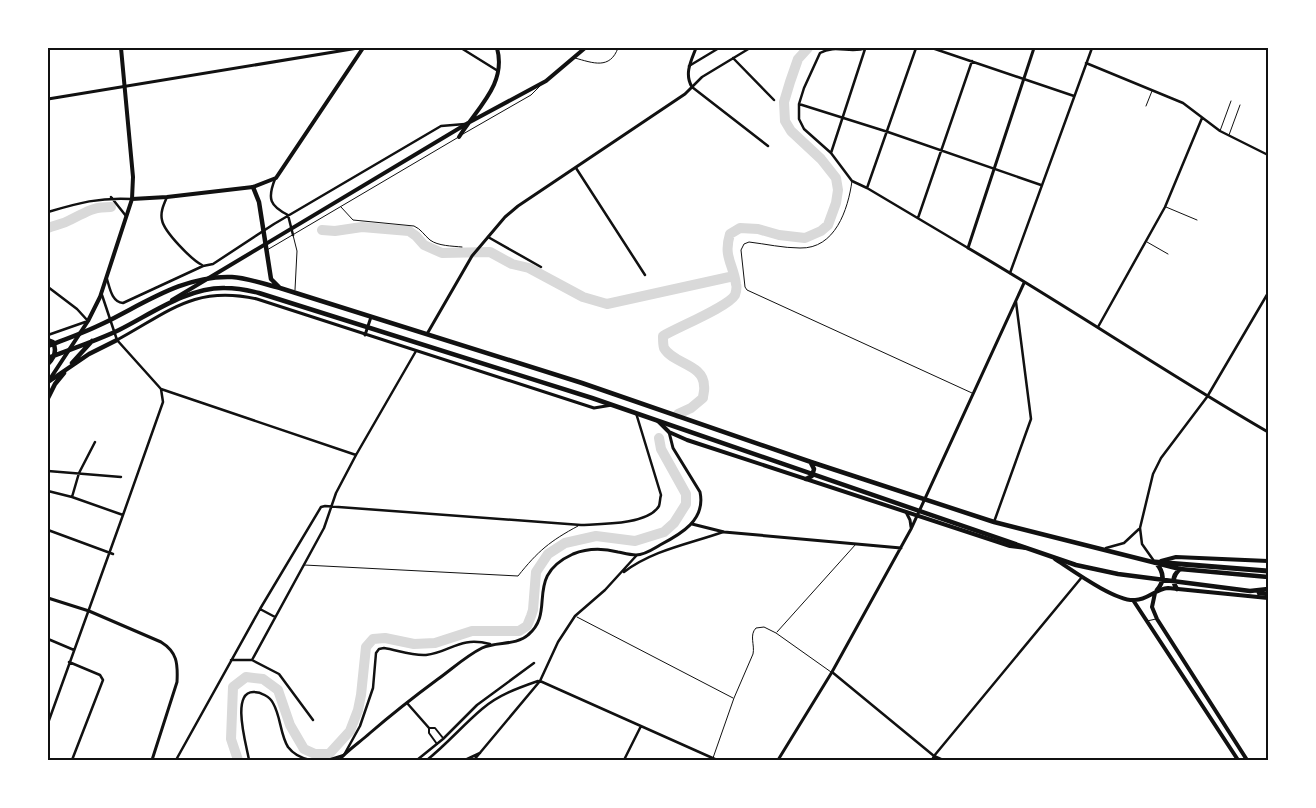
<svg xmlns="http://www.w3.org/2000/svg" width="1316" height="808" viewBox="0 0 1316 808" font-family="Lato,sans-serif">
<style>
.lines{fill:none;stroke-linecap:round;stroke-linejoin:round}
.river{stroke:#d9d9d9;stroke-width:10}
.service{stroke:#111;stroke-width:1}
.pedestrian{stroke:#111;stroke-width:2}
.minor{stroke:#111;stroke-width:2.5}
.tertiary{stroke:#111;stroke-width:3}
.secondary{stroke:#111;stroke-width:4}
.trunk{stroke:#111;stroke-width:4.5}
.motorway{stroke:#111;stroke-width:5}
.neatline{fill:none;stroke:#111;stroke-width:2}
</style>
<rect width="100%" height="100%" fill="#fff"/>
<g class="lines">
<path class="river" d="M 48,228 C 55,225 63,224 70,220 C 87,212 91,207 111,207
M 322,230 L 335,231 L 362,227 L 409,231 L 416,236 L 424,245 L 442,253 L 490,252 L 512,264 L 529,268 L 583,297 L 607,304 L 734,276
M 678,414 L 691,408 L 703,398 C 703,394 705,390 704,386 C 704,364 673,364 664,348 C 663,345 663,340 663,336 C 678,327 728,307 735,295 C 736,292 737,287 736,284 C 733,263 723,257 730,234 L 740,228 L 758,229 L 779,235 L 805,238 L 821,231 L 828,225 L 836,203 L 838,190 L 836,178 L 821,159 L 791,131 L 785,121 L 784,102 L 790,82 L 798,59 L 808,48
M 238,760 L 231,739 L 233,687 L 246,677 L 263,679 L 278,690 L 290,725 L 304,749 L 315,754 L 329,754 L 350,731 L 358,710 L 361,695 L 366,647 L 373,639 L 385,638 L 414,644 L 435,643 L 472,631 L 519,631 L 527,626 L 531,616 L 533,610 L 536,572 L 548,554 L 565,543 L 596,536 L 635,541 L 664,532 L 674,523 L 686,504 L 686,494 L 661,449 L 659,438"/>
<path class="service" d="M 575,58 C 593,63 610,70 618,48
M 1146,106 L 1152,91
M 1220,131 L 1231,101
M 463,134 L 531,95 L 540,86
M 1229,135 L 1240,105
M 852,181 C 848,210 835,249 800,248 C 783,248 766,244 749,242 L 744,244 L 741,250 L 745,287 L 747,290 L 972,393
M 341,207 L 353,220 L 414,226 C 421,229 424,235 430,240 C 438,246 452,246 462,247
M 1166,207 L 1197,220
M 293,235 L 297,251 L 295,290
M 1147,242 L 1168,254
M 267,250 L 457,138
M 304,565 L 518,576 C 538,551 550,541 578,526
M 577,617 L 733,698
M 1147,621 L 1156,619
M 777,632 L 856,544
M 713,758 L 734,698 L 753,654 C 755,645 749,635 756,628 L 764,627 L 776,633 L 831,672"/>
<path class="pedestrian" d="M 437,744 L 429,733 L 429,728 L 435,728 L 443,738"/>
<path class="minor" d="M 461,48 L 498,71
M 750,48 L 702,77 L 692,87 L 768,146
M 866,48 C 851,54 835,44 820,53 L 804,88 L 799,104 L 799,119 L 804,129 L 831,153 L 852,181 L 867,188 L 968,248
M 932,48 L 1074,96
M 733,58 L 774,100
M 1086,63 L 1183,103 L 1220,131 L 1268,155
M 689,66 L 719,48
M 799,104 L 888,132 L 1041,185
M 831,153 L 865,49
M 576,168 L 645,275
M 275,179 C 267,199 270,206 288,215 L 293,235
M 867,188 L 916,48
M 111,197 L 126,216
M 167,197 C 164,204 160,212 162,220 C 164,232 192,260 202,265
M 48,212 C 78,203 100,197 132,199
M 918,218 L 972,61
M 488,237 L 541,267
M 1010,273 L 1092,48
M 107,279 C 110,289 112,302 123,303 L 203,266 L 213,264 L 274,224 L 441,126 L 465,124
M 48,287 L 77,309 L 88,321 L 48,335
M 102,295 L 117,340 L 161,389 L 356,455
M 1098,327 L 1165,207 L 1202,118
M 48,471 L 121,477
M 48,491 L 72,497 L 123,515
M 72,497 L 79,473 L 95,442
M 994,522 L 1031,419 L 1016,302
M 48,530 L 113,554
M 1106,548 L 1124,543 L 1139,529
M 1154,561 L 1142,544 L 1140,528 L 1153,474 L 1161,458 L 1207,397 L 1268,293
M 624,572 C 653,550 689,544 723,532
M 260,609 L 275,617
M 48,639 L 74,650
M 231,660 L 252,660 L 279,674 L 313,720
M 252,660 L 324,528 L 336,493 L 356,455 L 416,351
M 69,662 L 100,675 L 103,680 L 72,760
M 832,672 L 934,756 L 943,760
M 540,681 L 717,760
M 407,703 L 429,728
M 48,723 L 123,515 L 163,402 L 161,389
M 176,760 L 260,609 L 321,507 L 325,506 L 581,525 C 600,524 648,525 659,506 C 660,503 660,498 661,495 L 636,413
M 249,760 C 247,747 230,691 254,692 C 261,692 270,697 273,703 C 281,717 280,734 288,747 C 294,755 301,758 310,760
M 318,760 L 328,760 L 344,755 L 360,726 L 373,688 L 376,653 L 379,649 L 384,648 C 397,650 412,656 426,655 C 451,652 459,636 490,644
M 417,760 L 443,739 L 477,705 L 534,663
M 427,760 C 447,744 463,725 482,709 C 498,695 518,688 538,681
M 465,760 L 480,753
M 474,760 L 540,681 L 558,642 L 575,616 L 605,590 L 636,556
M 624,760 L 641,726
M 932,760 L 934,756 L 1082,577"/>
<path class="tertiary" d="M 1034,48 L 968,248 C 1069,307 1166,373 1268,432
M 48,99 L 358,48
M 427,334 L 472,256 L 505,217 L 518,206 L 685,94 L 692,87 C 684,74 691,61 696,48
M 365,335 L 371,317
M 117,340 C 169,312 194,285 257,299 L 594,408 L 612,405
M 906,512 L 910,520 L 911,527
M 692,524 L 724,532 L 901,548
M 48,598 L 89,611 L 161,642 C 177,652 178,663 177,682 L 152,760
M 339,760 C 348,750 360,742 370,733 C 392,714 415,696 438,679 C 452,669 466,656 482,648 C 496,641 516,646 528,635 C 557,611 523,577 573,554 C 588,548 602,548 618,552 C 623,553 630,555 636,555 C 645,555 653,549 660,545 C 681,534 706,520 700,492 L 673,448 L 669,432
M 778,760 L 832,672 L 911,529 L 1024,283"/>
<path class="secondary" d="M 459,137 C 477,108 507,84 497,48
M 132,199 L 167,197 L 253,187 L 276,178 L 363,48
M 172,300 L 468,123 L 546,81 L 585,48
M 48,382 L 88,321 L 100,297 L 132,199 L 133,177 L 121,48
M 658,421 L 669,432 L 687,440 L 1010,546 L 1026,548
M 1055,559 C 1072,570 1116,602 1135,600 C 1148,600 1155,589 1168,588 L 1268,598
M 1161,561 L 1176,557 L 1268,561
M 1155,593 L 1152,607 L 1157,619 L 1247,760
M 1133,600 L 1238,760"/>
<path class="trunk" d="M 253,187 L 259,202 L 271,279 L 279,287
M 48,340 L 53,342 C 57,350 54,358 48,364
M 48,346 C 66,339 86,332 104,323 C 145,303 184,275 232,277 C 248,278 264,284 280,288 L 582,383 L 811,462 L 994,522 L 1180,569 L 1268,577
M 48,358 C 71,349 96,341 119,330 C 151,314 188,287 225,288 C 237,288 247,290 259,293 L 592,398 L 1076,565 L 1118,574 L 1250,591 L 1268,589
M 72,363 L 92,341
M 48,382 L 89,354 L 117,340
M 48,398 L 55,384 L 64,373
M 806,479 L 812,476 L 814,469 L 811,463
M 1156,563 C 1164,572 1165,581 1157,590
M 1177,589 C 1172,582 1173,575 1180,569
M 1259,593 L 1268,594"/>
<path class="motorway" d="M 1155,562 L 1268,571"/>
</g>
<rect width="1316" height="808" fill="none" stroke="#ffffff" stroke-width="98"/>
<rect x="49" y="49" width="1218" height="710" class="neatline"/>
</svg>
